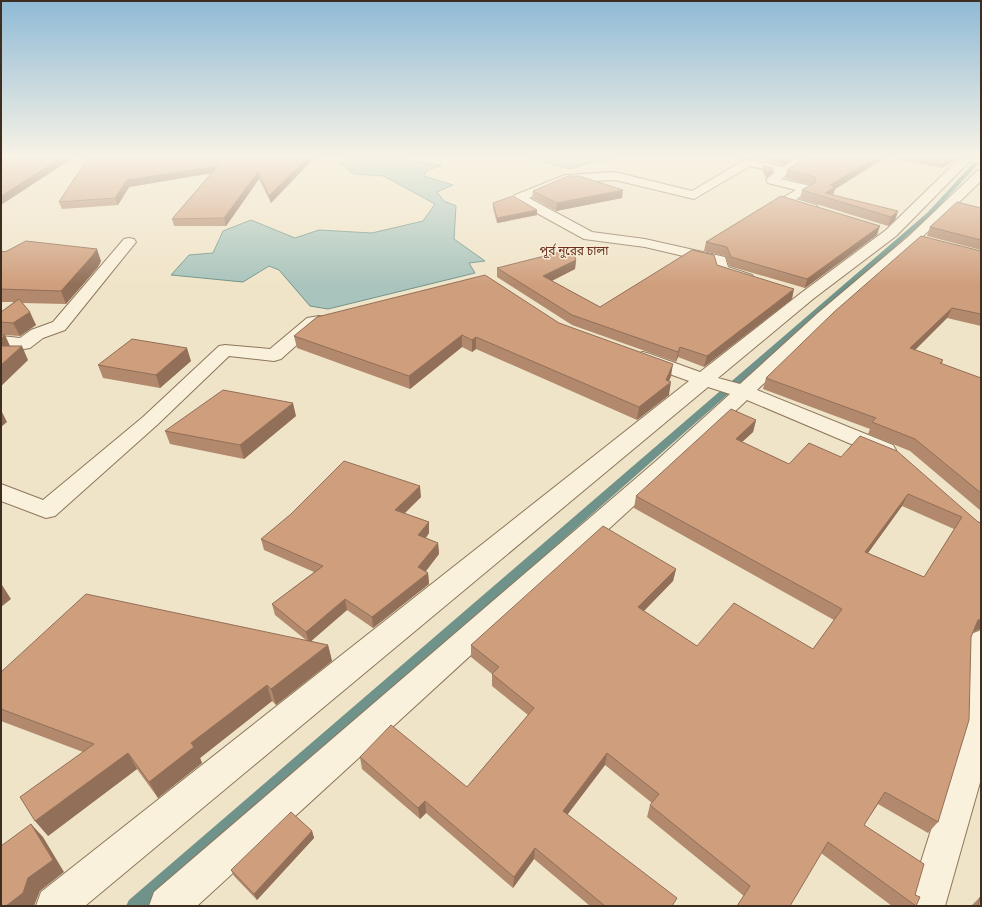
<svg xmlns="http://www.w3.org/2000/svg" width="982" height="907" viewBox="0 0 982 907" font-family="Merriweather,'Noto Sans Bengali',serif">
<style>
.water{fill:#a9c4bc;stroke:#6f938a}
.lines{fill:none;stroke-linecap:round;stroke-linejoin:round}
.stream{fill:#6f938a;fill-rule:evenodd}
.street-casing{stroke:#8d765c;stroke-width:2}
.street{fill:#faf1dc;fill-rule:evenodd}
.wall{fill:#b2896c;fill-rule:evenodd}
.shaded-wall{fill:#916f58}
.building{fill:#cf9f7d;stroke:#916f58;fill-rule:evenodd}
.labels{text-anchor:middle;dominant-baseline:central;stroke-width:3;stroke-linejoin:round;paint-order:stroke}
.far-quarter-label{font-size:12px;fill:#6b2e1e;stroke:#f7eed8}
</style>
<rect width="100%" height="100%" fill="#f0e4c8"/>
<path class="water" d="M 355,158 L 405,158 L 406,160 L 442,165 L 426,171 L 424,176 L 453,185 L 437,192 L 444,201 L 456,206 L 454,239 L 485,261 L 469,263 L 475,273 L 328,309 L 310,306 L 279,270 L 269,266 L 243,282 L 171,275 L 189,255 L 213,253 L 223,231 L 251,220 L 295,238 L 319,230 L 372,233 L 423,221 L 435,204 L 384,176 L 354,174 L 340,163 Z
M 530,158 L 608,158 L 611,160 L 608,162 L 591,162 L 571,169 Z"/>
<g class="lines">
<path class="stream" d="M 978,158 L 981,158 L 981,161 L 931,215 L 148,906 L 126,906 L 129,900 L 927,213 Z"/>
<g class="street-casing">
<path id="street" d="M 790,158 L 807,158 L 809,160 L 781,179 L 811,186 L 813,189 L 796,199 L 816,205 L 818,208 L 816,211 L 811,212 L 780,203 L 779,200 L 796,190 L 768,183 L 766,180 L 775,172 L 750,166 L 694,199 L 615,180 L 567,182 L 529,198 L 592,232 L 645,239 L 725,257 L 728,267 L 752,275 L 754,278 L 752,281 L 746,283 L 716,273 L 713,263 L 645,247 L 584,239 L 515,201 L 513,198 L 515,195 L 565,175 L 615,172 L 692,191 L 744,160 L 748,159 L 782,167 L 793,161 Z
M 960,158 L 981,158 L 981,164 L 969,162 L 896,236 L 813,299 L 718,378 L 740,384 L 818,313 L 909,236 L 977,171 L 981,170 L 981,181 C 908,252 831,319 757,390 L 893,445 L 896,450 L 893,455 L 885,457 L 877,455 L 747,400 L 672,471 L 197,906 L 149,906 L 154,892 L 656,461 L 730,394 L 708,387 L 85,906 L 36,906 L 41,892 L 689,381 L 636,362 L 634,358 L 636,354 L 643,352 L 650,354 L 700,372 L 801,293 L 886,230 Z
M 129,238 L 134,239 L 136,242 L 65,330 L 43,338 L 30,348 L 24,349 L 1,346 L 1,336 L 20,338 L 31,330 L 53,322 L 124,239 Z
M 319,316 L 325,317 L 328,321 L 325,325 L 318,326 L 281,359 L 274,361 L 229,356 L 157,425 L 55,516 L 46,518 L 1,501 L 1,484 L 43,500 L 143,417 L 219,346 L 225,345 L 270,349 L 307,318 Z
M 981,630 L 981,779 L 945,906 L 907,906 L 962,732 L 964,649 L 971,634 Z"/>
</g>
<use href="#street" class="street"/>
</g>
<path class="wall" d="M 88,158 L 314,158 L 271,203 L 259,179 L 226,226 L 174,226 L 172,219 L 211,173 L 129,187 L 118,205 L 62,209 L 59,202 Z
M 767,158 L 791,158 L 791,161 L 782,165 L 766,162 Z
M 805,158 L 885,158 L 835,189 L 833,195 L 898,211 L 895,220 L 888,226 L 800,199 L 802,190 L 811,185 L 785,178 L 787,170 Z
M 891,158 L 958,158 L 942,168 Z
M 763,166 L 772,173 L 766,178 L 762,170 Z
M 533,191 L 622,198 L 556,211 L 532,198 Z
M 493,203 L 537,210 L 537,215 L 497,223 L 493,208 Z
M 981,208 L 981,250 L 927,236 L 930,227 Z
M 877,235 L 805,288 L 729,266 L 725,256 L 704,251 L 706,242 Z
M 1,251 L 101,261 L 98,267 L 66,304 L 22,303 L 36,325 L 20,336 L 5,335 L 10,346 L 28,360 L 1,386 L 1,312 L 14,302 L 1,302 Z
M 981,251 L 981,326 L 947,318 L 915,350 L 943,360 L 942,364 L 981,378 L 981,511 L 910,451 L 868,434 L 870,429 L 763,389 L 766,378 Z
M 576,260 L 575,269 L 552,281 L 600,307 L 717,265 L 792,299 L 704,367 L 678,357 L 676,362 L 572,325 L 497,277 L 497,268 Z
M 559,323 L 671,376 L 669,381 L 669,395 L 637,420 L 476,349 L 472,352 L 462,347 L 410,389 L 297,348 L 294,336 Z
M 191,361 L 160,388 L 103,378 L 98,365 Z
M 296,416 L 244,459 L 170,444 L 165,431 Z
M 756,420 L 753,432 L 742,442 L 789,464 L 809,443 L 981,523 L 981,629 L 980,629 L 973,632 L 971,637 L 938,822 L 928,833 L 878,804 L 864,825 L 915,895 L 916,906 L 892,906 L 821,853 L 744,896 L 647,817 L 650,805 L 652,803 L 605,765 L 567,815 L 674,906 L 590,906 L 534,859 L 513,888 L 426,813 L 420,819 L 362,769 L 360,757 L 467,787 L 528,715 L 492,686 L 492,674 L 471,657 L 471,645 L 676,569 L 673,581 L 644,611 L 697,646 L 813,649 L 834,620 L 634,508 L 636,496 ZM 902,506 L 954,529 L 924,577 L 868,553 Z
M 421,497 L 404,513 L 429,522 L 429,533 L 426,538 L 438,543 L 439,554 L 425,571 L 428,573 L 429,584 L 373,628 L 347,610 L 311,641 L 328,645 L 332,661 L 276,705 L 272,701 L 200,758 L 202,763 L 158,798 L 137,769 L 48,836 L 83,752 L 1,721 L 1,672 L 306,640 L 275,615 L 272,604 L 314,572 L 264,550 L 261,539 Z
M 312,831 L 314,838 L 257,900 L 234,876 L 231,870 Z
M 980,897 L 981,906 L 971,906 Z"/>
<path class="shaded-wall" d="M 61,158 L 73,158 L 1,205 L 1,196 Z
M 307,158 L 314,158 L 271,203 L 269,196 Z
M 784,158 L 791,158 L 791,161 L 782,165 Z
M 875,158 L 885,158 L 835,189 L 833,195 L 825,193 L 830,185 Z
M 949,158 L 958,158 L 942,168 L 945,160 Z
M 218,166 L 219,172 L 129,187 L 118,205 L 115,198 L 127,180 Z
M 773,168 L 772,173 L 766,178 L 767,173 Z
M 258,172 L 259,179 L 226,226 L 224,218 Z
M 623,190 L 622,198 L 556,211 L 557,203 Z
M 537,210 L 537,215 L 497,223 L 497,218 Z
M 898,211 L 895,220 L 888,226 L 891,217 Z
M 880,226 L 877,235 L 805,288 L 807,279 Z
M 97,249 L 101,261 L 98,267 L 66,304 L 61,291 Z
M 576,260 L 575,269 L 543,285 L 543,276 Z
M 794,289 L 792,299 L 704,367 L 707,356 Z
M 952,308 L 947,318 L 906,359 L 910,348 Z
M 30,312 L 36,325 L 20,336 L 13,323 Z
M 5,335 L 11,349 L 1,359 L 1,339 Z
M 462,335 L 462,347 L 410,389 L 409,376 Z
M 476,337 L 476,349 L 472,352 L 472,340 Z
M 22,346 L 28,360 L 1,386 L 1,365 Z
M 680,347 L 678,357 L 676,362 L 678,352 Z
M 187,348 L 191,361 L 160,388 L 156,375 Z
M 673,364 L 671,376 L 667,386 L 671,382 L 669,395 L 637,420 L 639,407 L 666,380 Z
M 293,403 L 296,416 L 244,459 L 240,445 Z
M 1,410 L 7,422 L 1,427 Z
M 756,420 L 753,432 L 732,451 L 736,439 Z
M 420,486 L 421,497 L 397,521 L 395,510 Z
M 908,494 L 902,506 L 860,564 L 865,552 Z
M 429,522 L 429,533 L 419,546 L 418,535 Z
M 438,543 L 439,554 L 420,579 L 418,567 Z
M 676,569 L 673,581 L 635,620 L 638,607 Z
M 428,573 L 429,584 L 373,628 L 372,617 Z
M 2,585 L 11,599 L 1,607 L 1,586 Z
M 345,599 L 347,610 L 309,643 L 306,632 Z
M 981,619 L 981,628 L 980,629 L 970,633 L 978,620 Z
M 328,645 L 332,661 L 276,705 L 271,689 Z
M 267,685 L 272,701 L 200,758 L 202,763 L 158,798 L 149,782 L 191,743 Z
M 128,753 L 137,769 L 48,836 L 35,821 Z
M 607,753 L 605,765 L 561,823 L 563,811 Z
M 425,801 L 426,813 L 420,819 L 418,808 Z
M 31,824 L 43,837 L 64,872 L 40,891 L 34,906 L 6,906 Z
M 312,831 L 314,838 L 257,900 L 254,894 Z
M 535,848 L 534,859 L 513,888 L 514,877 Z"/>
<path class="building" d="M 1,158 L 61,158 L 1,196 Z
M 88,158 L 307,158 L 269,196 L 258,172 L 224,218 L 172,219 L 218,166 L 127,180 L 115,198 L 59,202 Z
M 805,158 L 875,158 L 830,185 L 835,187 L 825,193 L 898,211 L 891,217 L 802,190 L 816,182 L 815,177 L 787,170 Z
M 933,158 L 949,158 L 945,160 Z
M 763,166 L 773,168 L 767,173 Z
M 568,176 L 579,176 L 623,190 L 557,203 L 533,191 Z
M 513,196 L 537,210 L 497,218 L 493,203 Z
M 781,196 L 880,226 L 807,279 L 731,257 L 727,247 L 706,242 Z
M 957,202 L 981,208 L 981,240 L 930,227 Z
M 921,236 L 981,251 L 981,314 L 952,308 L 910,348 L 943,360 L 940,363 L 981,378 L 981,493 L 915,439 L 872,422 L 876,418 L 766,378 L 834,312 Z
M 26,241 L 97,249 L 93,255 L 61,291 L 1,289 L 1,251 L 5,252 Z
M 572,249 L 576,260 L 543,276 L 600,307 L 692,250 L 714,255 L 717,265 L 794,289 L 707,356 L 680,347 L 678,352 L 572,315 L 497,268 Z
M 485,275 L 559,323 L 673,364 L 666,380 L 671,382 L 639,407 L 476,337 L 472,340 L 462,335 L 409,376 L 294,336 L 317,317 Z
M 19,299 L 30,312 L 13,323 L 1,322 L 1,312 Z
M 1,335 L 5,335 L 1,339 Z
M 132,339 L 187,348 L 156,375 L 98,365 Z
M 1,346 L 22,346 L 1,365 Z
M 223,390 L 293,403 L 240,445 L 165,431 Z
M 731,409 L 756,420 L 736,439 L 789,464 L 809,443 L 841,457 L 860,436 L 897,451 L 978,522 L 981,523 L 981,619 L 978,620 L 971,637 L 969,720 L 938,822 L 885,792 L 864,825 L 924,864 L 915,895 L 920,897 L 916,906 L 828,842 L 790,906 L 737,906 L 750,886 L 650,805 L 659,794 L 607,753 L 563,811 L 677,898 L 672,906 L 605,906 L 535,848 L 514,877 L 425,801 L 418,808 L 360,757 L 391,725 L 467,787 L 534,708 L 492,674 L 499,667 L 471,645 L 603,526 L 676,569 L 638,607 L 697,646 L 734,603 L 813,649 L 842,609 L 636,496 ZM 908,494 L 962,517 L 924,577 L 865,552 Z
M 344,461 L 420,486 L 395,510 L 429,522 L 418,535 L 438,543 L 418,567 L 428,573 L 372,617 L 345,599 L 306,632 L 272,604 L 323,566 L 261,539 L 291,514 Z
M 86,594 L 328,645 L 271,689 L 267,685 L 191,743 L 194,747 L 149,782 L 128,753 L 35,821 L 20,797 L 94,744 L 1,709 L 1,672 Z
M 291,812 L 312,831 L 254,894 L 231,870 Z
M 31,824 L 53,860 L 28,878 L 23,893 L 6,906 L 1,906 L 1,846 Z
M 980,897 L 981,898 L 981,906 L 978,906 Z"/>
<linearGradient id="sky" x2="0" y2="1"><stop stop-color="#8fbad6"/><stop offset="0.55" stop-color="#f8f3e6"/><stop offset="1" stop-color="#f8f3e6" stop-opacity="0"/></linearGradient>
<rect width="982" height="285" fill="url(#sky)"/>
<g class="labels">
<g class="far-quarter-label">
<text x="574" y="250">পূর্ব নুরের চালা</text>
</g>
</g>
<rect width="982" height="907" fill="none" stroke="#3d2e20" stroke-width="4"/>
</svg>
